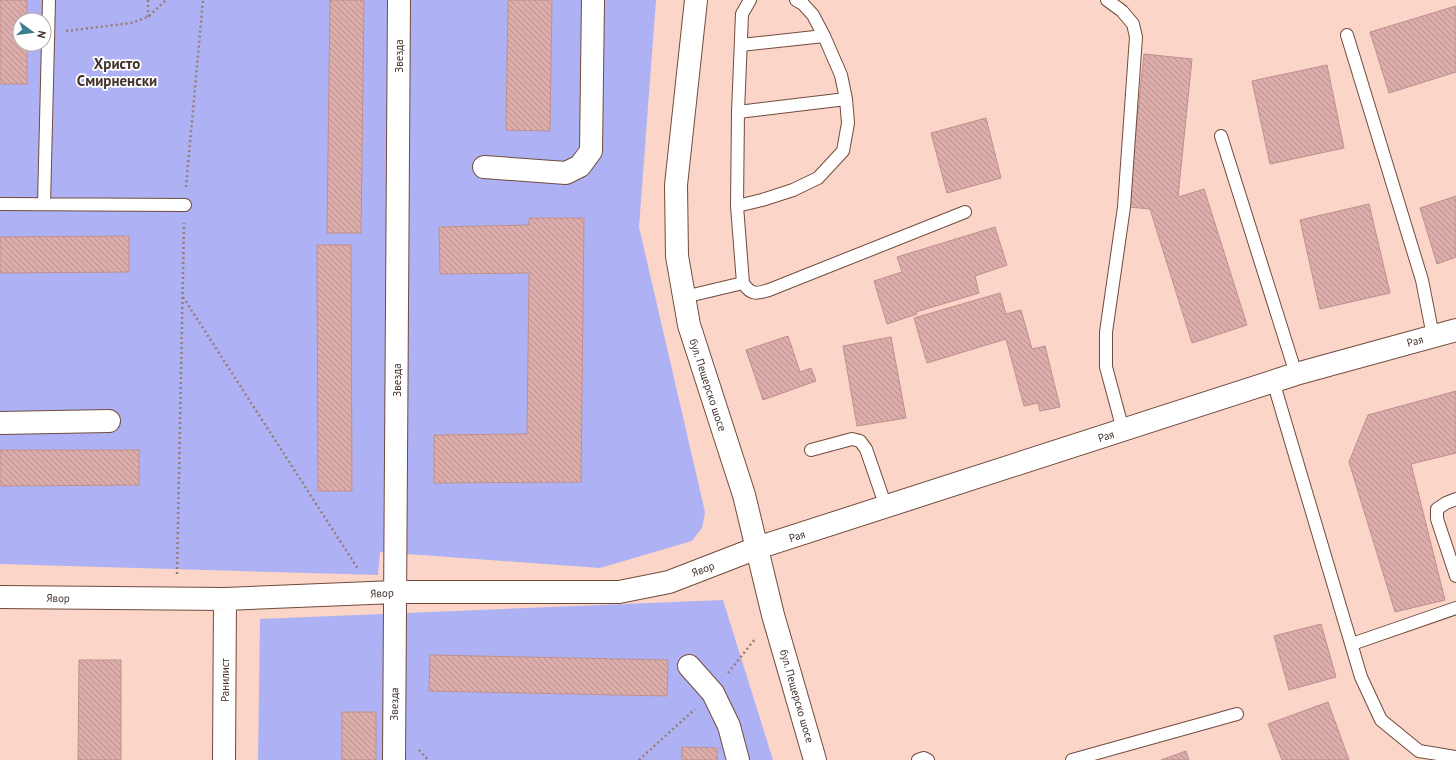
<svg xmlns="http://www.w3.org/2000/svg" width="1456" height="760" viewBox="0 0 1456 760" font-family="'PT Sans',sans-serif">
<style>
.green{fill:#aeb2f4;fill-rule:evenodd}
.building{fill:url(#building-back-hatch);stroke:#bf908e}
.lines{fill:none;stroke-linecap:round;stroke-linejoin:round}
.lane-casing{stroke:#714b3d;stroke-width:14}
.street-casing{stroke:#714b3d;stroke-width:24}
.secondary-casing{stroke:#714b3d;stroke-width:24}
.path{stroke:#977d73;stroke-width:2.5;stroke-dasharray:2 3;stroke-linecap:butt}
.lane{stroke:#fff;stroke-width:12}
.street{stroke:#fff;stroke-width:22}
.secondary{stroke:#fff;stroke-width:22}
.labels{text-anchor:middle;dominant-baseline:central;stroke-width:3.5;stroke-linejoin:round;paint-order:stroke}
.street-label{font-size:11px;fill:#43322b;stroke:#fff}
.district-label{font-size:15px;font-weight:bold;fill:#43322b;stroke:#fff}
</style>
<defs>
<pattern id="building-back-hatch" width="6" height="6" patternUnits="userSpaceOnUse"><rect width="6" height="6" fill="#ddadab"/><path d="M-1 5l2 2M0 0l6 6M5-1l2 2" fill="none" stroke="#b58d8b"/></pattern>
</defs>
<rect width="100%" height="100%" fill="#fad5c8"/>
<path class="green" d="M 0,0 L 656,0 L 639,227 L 705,512 L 702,528 L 692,541 L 600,568 L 380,552 L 378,575 L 0,564 ZM 20,20 L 44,20 L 44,44 L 20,44 Z
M 723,600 L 773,760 L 258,760 L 260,619 Z"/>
<path class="building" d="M 0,0 L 27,0 L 27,20 L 20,20 L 20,44 L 27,44 L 27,84 L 0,84 Z
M 330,0 L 364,0 L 361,233 L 327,233 Z
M 508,0 L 552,0 L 550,131 L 506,130 Z
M 1456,6 L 1456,72 L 1389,93 L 1370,32 Z
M 1144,54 L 1192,59 L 1178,197 L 1204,189 L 1247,325 L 1192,343 L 1150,209 L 1128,207 Z
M 1327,65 L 1344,148 L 1270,164 L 1252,81 Z
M 986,118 L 1001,178 L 947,193 L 931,133 Z
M 1456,196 L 1456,257 L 1437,264 L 1420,208 Z
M 1369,204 L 1390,293 L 1320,309 L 1300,220 Z
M 529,218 L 584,218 L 581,482 L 434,483 L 434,435 L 527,434 L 529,273 L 440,274 L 439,227 L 529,225 Z
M 995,227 L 1007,265 L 975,276 L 979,293 L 916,312 L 917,314 L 887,324 L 874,281 L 902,272 L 897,257 Z
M 129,236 L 129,272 L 0,273 L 0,237 Z
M 317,245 L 351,245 L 352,491 L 318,491 Z
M 1000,293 L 1006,314 L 1021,310 L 1032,349 L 1045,346 L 1060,407 L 1040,411 L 1038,403 L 1024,406 L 1006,339 L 927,363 L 914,318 Z
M 788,336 L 800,372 L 811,368 L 816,381 L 763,400 L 746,350 Z
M 891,337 L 906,418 L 857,426 L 843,346 Z
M 1456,391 L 1456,453 L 1411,464 L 1445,600 L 1395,612 L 1349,462 L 1368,415 Z
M 0,450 L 139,450 L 139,485 L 0,486 Z
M 1321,624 L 1336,677 L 1289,690 L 1274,636 Z
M 430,655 L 668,660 L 667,696 L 429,691 Z
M 79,660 L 121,660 L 121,760 L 78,760 Z
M 1328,702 L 1349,760 L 1282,760 L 1268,724 Z
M 342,712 L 376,712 L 376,760 L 342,760 Z
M 682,747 L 717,748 L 717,760 L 682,760 Z
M 1186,751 L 1189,760 L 1161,760 Z"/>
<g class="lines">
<g class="lane-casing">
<path id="lane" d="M 1107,0 L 1122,11 L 1133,24 L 1136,37 L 1124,207 L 1106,332 L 1106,367 L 1123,430
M 1347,35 L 1422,280 L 1433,336
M 741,45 L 824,36
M 738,112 L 846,99
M 1221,136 L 1296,374
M 0,204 L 185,205
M 44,204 L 49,0
M 737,206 L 762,200 L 793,190 L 818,178 L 843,151 L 848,123 L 846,99 L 841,75 L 824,36 L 813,15 L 803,4 L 796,0
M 743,283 L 737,206 L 738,112 L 742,14 L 750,0
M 684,297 L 743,283 C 751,295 756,294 769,290 L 965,212
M 1273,381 L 1361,677 L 1381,720 L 1419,751 L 1456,757
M 811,450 L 852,439 L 860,441 L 866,449 L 886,507
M 1456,499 L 1446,503 L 1437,509 L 1437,519 L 1456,576
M 1352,644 L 1456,608
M 918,760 L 924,758 L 928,760
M 1072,760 L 1237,714"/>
</g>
<g class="street-casing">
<path id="street" d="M 484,167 L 566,173 L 580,166 L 591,151 L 593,0
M 0,423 L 109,421
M 0,597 L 225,599 L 395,592 L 619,592 L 669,582 L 757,548 L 1296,374 L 1456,330
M 689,666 L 713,693 L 729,726 L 738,760
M 224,760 L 225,599
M 394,760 L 399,0"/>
</g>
<g class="secondary-casing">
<path id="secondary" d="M 696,0 L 676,185 L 677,256 L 689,325 L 744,495 L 773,615 L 815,760"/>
</g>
<path class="path" d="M 148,17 L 148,0
M 66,31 L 131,23 L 148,17 L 166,0
M 186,187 L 203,0
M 183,297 L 358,569
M 177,574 L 184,223
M 728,673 L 755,639
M 419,750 L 428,760
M 639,760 L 695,709"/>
<use href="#lane" class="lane"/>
<use href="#street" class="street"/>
<use href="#secondary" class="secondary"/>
</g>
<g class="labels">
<g class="street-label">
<text transform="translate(399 56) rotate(-90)">Звезда</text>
<text transform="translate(1415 341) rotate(-15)">Рая</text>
<text transform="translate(397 380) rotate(-90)">Звезда</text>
<text transform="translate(708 385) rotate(72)">бул. Пещерско шосе</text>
<text transform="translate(1106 436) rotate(-18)">Рая</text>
<text transform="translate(797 536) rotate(-18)">Рая</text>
<text transform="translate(703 569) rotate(-20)">Явор</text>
<text transform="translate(382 593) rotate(-2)">Явор</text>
<text transform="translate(58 598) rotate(1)">Явор</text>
<text transform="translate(225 680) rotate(-90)">Ранилист</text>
<text transform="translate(797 696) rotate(74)">бул. Пещерско шосе</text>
<text transform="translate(394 704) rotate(-89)">Звезда</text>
</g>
<g class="district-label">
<text x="117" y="63">Христо<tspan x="117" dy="17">Смирненски</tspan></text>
</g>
</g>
<g transform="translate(32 32) rotate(104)"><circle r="19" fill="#ffffff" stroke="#b4adaa"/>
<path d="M0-3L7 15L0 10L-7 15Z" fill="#3d7d91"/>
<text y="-6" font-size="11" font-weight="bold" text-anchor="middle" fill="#43322b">N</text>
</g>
</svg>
